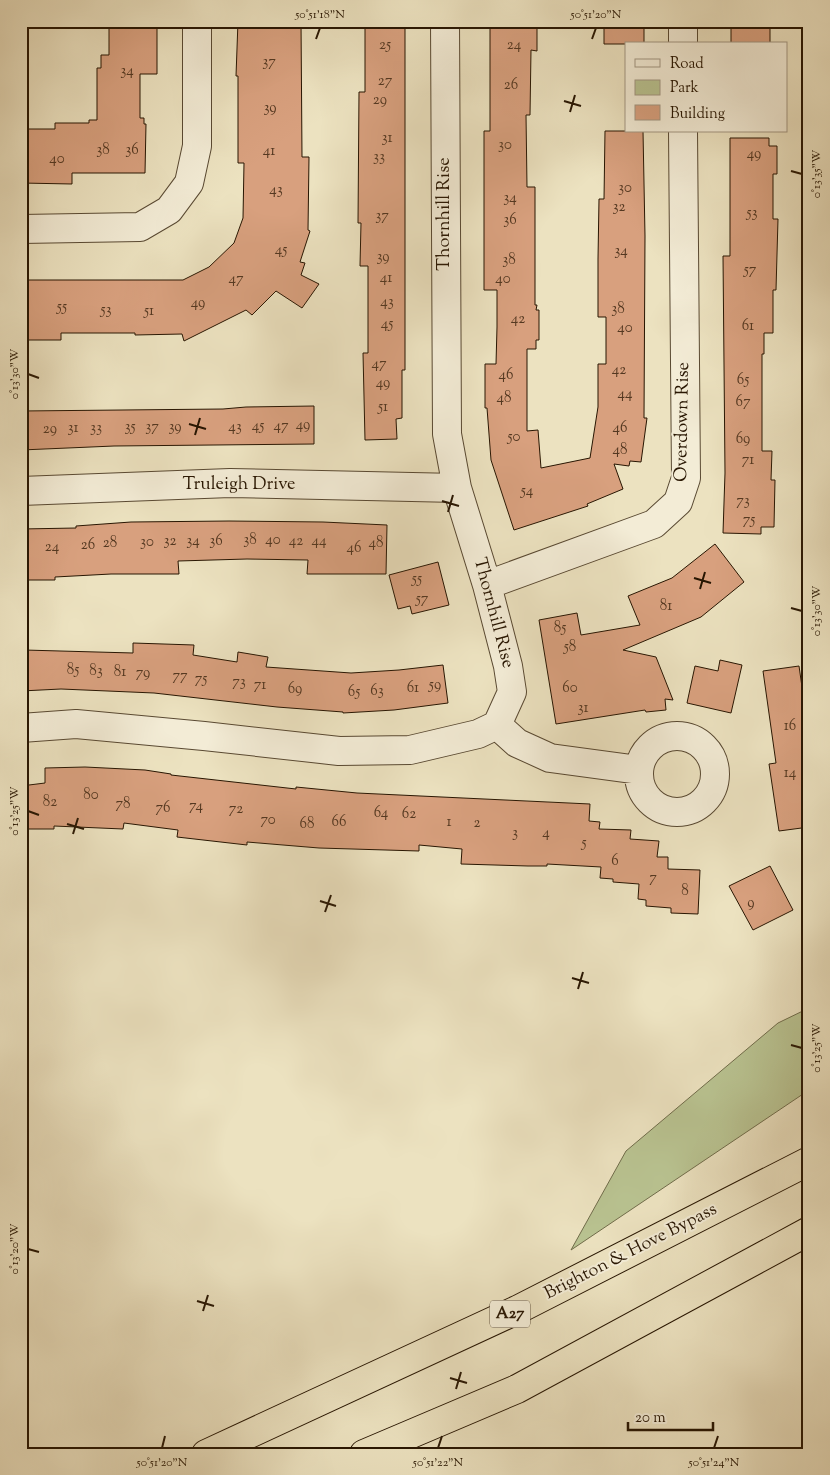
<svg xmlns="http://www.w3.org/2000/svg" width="830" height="1475" viewBox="0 0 830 1475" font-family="'Sorts Mill Goudy',serif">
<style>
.green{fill:#b9c391;stroke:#706c4a}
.building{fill:#d8a07e;stroke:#281602}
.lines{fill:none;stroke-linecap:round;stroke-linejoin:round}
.minor-casing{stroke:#594932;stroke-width:30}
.highway-casing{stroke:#281602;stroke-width:30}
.minor{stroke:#f3ecd6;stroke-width:28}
.highway{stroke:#ece2c0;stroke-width:28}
.ticks{fill:none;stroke:#281602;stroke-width:2}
.labels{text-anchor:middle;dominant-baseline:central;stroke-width:4;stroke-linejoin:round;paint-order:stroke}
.number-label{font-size:15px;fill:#543821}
.shield{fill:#f3ecd6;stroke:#655642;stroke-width:1}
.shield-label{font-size:16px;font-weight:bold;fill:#281602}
.street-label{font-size:18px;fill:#281602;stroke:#f3ecd6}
.neatline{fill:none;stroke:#281602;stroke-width:2}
.ticks-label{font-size:12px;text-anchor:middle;fill:#281602}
</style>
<rect width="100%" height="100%" fill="#ece2c0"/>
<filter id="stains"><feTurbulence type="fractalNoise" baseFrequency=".004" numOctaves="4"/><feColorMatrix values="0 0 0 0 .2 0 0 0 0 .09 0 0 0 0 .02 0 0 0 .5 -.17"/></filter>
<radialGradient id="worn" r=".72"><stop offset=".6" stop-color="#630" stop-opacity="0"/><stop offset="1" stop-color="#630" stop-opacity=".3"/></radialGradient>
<path class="green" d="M 809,1008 L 809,1090 L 571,1250 L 626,1151 L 778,1023 Z"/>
<path class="building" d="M 109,21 L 157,21 L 157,74 L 140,74 L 140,118 L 144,118 L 144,124 L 146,124 L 145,173 L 72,173 L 72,184 L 21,183 L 21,129 L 55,129 L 55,123 L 89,123 L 89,120 L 97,120 L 97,68 L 101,68 L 101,55 L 109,55 Z
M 238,21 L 301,21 L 302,157 L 309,157 L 308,230 L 310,231 L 300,262 L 305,263 L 301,275 L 319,284 L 302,308 L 276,291 L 252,315 L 246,310 L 184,341 L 182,334 L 135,335 L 135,333 L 61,333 L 61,340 L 27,340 L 27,334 L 21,334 L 21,280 L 183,280 L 209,267 L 234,243 L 243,218 L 244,163 L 238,163 L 238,76 L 236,76 Z
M 365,21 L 405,21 L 405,370 L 402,370 L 402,418 L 396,419 L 397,439 L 365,440 L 363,353 L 368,353 L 368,266 L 360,266 L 361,223 L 358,223 L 359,92 L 365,92 Z
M 490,21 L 530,21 L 529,26 L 537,26 L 537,51 L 531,50 L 530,115 L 526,115 L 527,187 L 535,187 L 535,305 L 537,305 L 536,310 L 539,310 L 539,340 L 536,340 L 536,349 L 527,349 L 527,431 L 538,430 L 541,468 L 590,458 L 598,407 L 598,364 L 606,364 L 606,317 L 598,317 L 598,259 L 599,199 L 604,199 L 605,131 L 643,131 L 645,236 L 644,418 L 647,418 L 641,462 L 630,461 L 629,466 L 614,464 L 623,489 L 587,504 L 588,506 L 514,530 L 491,460 L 487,408 L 485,408 L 485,364 L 496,364 L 497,327 L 497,290 L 484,290 L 484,131 L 490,131 Z
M 604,21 L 644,21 L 644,44 L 604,44 Z
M 731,21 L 770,22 L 770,44 L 731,44 Z
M 730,138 L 769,138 L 769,146 L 777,146 L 777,174 L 773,174 L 773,219 L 778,219 L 776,290 L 773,290 L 773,333 L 764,333 L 764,354 L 762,354 L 762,451 L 772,451 L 771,480 L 775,480 L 774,527 L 761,527 L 761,534 L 723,533 L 725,473 L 723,256 L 730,256 Z
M 314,406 L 314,444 L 114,446 L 21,450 L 21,411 L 223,409 L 246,407 Z
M 229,521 L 323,522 L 387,525 L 386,574 L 307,574 L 308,560 L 247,559 L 178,561 L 179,574 L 111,574 L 55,577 L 55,580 L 27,580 L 27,566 L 21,566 L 21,529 L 76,528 L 76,526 L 131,522 Z
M 715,544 L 744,582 L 701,617 L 623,650 L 656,657 L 673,700 L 665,699 L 666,710 L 646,712 L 645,710 L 556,724 L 539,620 L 577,613 L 581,635 L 640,625 L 628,596 L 672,578 Z
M 438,562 L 449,605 L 412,614 L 410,606 L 398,609 L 389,575 Z
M 133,643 L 194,645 L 193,655 L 237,662 L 238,652 L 268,657 L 266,667 L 351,673 L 399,670 L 443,665 L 448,703 L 394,710 L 343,713 L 343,712 L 277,707 L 154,693 L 61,689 L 21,691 L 21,653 L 24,653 L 24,650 L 133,653 Z
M 720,660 L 742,665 L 731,713 L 687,703 L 695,666 L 718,671 Z
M 799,666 L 802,687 L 806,687 L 809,709 L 809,827 L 779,831 L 769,764 L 776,763 L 763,671 Z
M 85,767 L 145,770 L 171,774 L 171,775 L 296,789 L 296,787 L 357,793 L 590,804 L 589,821 L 600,822 L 599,829 L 631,830 L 630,839 L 659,841 L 657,857 L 668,857 L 668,869 L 700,870 L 698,914 L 671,913 L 671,908 L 646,906 L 646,900 L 638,899 L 639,884 L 613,882 L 613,879 L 600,878 L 601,867 L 547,864 L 547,866 L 528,866 L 461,864 L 462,849 L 419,845 L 419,851 L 319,848 L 247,842 L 247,845 L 177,837 L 178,830 L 124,823 L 123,829 L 54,826 L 54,829 L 21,829 L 21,786 L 45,783 L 45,768 Z
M 770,866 L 793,910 L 753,930 L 729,886 Z"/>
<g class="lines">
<g class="minor-casing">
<path id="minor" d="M 683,21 L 683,44
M 21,229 L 140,227 L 169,210 L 189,183 L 197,146 L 197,21
M 21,491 L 230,483 L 457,488
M 487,585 L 654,524 L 678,502 L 686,478 L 683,131
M 497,725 L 517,743 L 550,758 L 639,770
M 21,728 L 76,724 L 204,736 L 339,751 L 410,750 L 478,734 L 497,725 L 512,692 L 508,666 L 487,585 L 457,488 L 447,434 L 445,21
M639 774a38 38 0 1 1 76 0a38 38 0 1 1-76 0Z"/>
</g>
<g class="highway-casing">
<path id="highway" d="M 206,1454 L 519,1309 L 809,1161
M 364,1454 L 517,1389 L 809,1231"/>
</g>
<use href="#minor" class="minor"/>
<use href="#highway" class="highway"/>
</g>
<path class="ticks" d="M 316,39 L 320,28M 592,39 L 596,28M 564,101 L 581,106M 570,112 L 575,95M 791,171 L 802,174M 28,374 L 39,378M 189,424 L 206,429M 195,435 L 200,418M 442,501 L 459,506M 448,512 L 453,495M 694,578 L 711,583M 700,589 L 705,572M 791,608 L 802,611M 28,811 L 39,815M 67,824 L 84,829M 73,834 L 78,818M 320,901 L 336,906M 325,912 L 331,895M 572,978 L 589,983M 578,989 L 583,972M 791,1045 L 802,1048M 28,1249 L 39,1252M 197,1301 L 214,1306M 203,1311 L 208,1295M 450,1378 L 467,1383M 456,1389 L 461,1372M 162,1448 L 165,1436M 438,1448 L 442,1436M 714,1448 L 718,1436"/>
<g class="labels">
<g class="number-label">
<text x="385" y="45">25</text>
<text x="514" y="45">24</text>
<text x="269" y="62">37</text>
<text x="127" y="71">34</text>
<text x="385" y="81">27</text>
<text x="511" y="85">26</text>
<text x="380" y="100">29</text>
<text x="270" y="108">39</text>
<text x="387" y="138">31</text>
<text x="505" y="145">30</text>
<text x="103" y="150">38</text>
<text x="132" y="150">36</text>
<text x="269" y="151">41</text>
<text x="754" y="154">49</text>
<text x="379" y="157">33</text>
<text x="57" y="159">40</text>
<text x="625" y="188">30</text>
<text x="276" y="190">43</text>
<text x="510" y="198">34</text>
<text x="619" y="207">32</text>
<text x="752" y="213">53</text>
<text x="382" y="216">37</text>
<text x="510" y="220">36</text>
<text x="281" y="250">45</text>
<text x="621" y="251">34</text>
<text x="383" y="257">39</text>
<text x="509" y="260">38</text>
<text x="750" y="270">57</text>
<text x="386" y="278">41</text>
<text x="236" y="279">47</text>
<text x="503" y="279">40</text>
<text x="387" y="302">43</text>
<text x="198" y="303">49</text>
<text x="62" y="307">55</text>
<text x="618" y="309">38</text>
<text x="106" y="310">53</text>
<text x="149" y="311">51</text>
<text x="518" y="319">42</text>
<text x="387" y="324">45</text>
<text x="748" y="326">61</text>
<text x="625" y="328">40</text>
<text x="379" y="364">47</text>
<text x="619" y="370">42</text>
<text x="506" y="375">46</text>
<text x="743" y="380">65</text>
<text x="383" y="383">49</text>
<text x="625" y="394">44</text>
<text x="504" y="398">48</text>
<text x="743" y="402">67</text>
<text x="383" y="407">51</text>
<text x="303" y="425">49</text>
<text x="258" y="426">45</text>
<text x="281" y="426">47</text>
<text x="130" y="427">35</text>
<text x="152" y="427">37</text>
<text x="175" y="427">39</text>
<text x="235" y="427">43</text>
<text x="73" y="428">31</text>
<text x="96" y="428">33</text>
<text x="620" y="428">46</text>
<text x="50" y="429">29</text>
<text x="514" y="437">50</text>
<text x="743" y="439">69</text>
<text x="620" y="450">48</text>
<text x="748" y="460">71</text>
<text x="527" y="491">54</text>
<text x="743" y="501">73</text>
<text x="749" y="520">75</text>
<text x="250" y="540">38</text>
<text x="273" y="540">40</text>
<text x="170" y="541">32</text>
<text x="193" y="541">34</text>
<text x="216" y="541">36</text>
<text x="296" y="541">42</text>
<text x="319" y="541">44</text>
<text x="147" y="542">30</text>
<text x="110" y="543">28</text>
<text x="376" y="543">48</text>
<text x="88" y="545">26</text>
<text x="52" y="547">24</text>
<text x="354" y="548">46</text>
<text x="417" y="579">55</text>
<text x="422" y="599">57</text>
<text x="666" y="606">81</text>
<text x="560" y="628">85</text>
<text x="570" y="647">58</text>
<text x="73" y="670">85</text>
<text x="96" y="671">83</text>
<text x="120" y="672">81</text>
<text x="143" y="673">79</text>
<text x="180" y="676">77</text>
<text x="201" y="679">75</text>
<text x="239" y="682">73</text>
<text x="260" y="685">71</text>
<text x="435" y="685">59</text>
<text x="413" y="688">61</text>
<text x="570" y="688">60</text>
<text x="295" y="689">69</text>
<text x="377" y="691">63</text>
<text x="354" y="692">65</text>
<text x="583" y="708">31</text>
<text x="790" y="726">16</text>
<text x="790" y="773">14</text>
<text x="91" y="795">80</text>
<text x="50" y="802">82</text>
<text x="123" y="804">78</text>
<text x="196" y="806">74</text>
<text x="163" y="808">76</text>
<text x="236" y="809">72</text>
<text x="381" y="813">64</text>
<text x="409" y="814">62</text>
<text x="268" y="820">70</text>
<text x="339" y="822">66</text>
<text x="449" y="822">1</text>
<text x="477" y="823">2</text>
<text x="307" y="824">68</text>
<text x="515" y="833">3</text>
<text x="546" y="833">4</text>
<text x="584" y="843">5</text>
<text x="615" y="861">6</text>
<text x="653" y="878">7</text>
<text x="685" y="891">8</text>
<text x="751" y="903">9</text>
</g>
<rect class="shield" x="490" y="1300.5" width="40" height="27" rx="4"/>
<g class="shield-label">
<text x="510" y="1314">A27</text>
</g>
<g class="street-label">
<text transform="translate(445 214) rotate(-90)">Thornhill Rise</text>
<text transform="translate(683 422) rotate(-89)">Overdown Rise</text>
<text x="239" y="485">Truleigh Drive</text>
<text transform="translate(493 613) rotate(75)">Thornhill Rise</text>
<text transform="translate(631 1252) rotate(-27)">Brighton &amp; Hove Bypass</text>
</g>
</g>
<rect width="830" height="1475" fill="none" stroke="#ece2c0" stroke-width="55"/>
<rect x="625" y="42" width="162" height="90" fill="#f3ecd6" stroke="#a29681"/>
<rect x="635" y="59" width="25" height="8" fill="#f3ecd6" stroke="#a29681"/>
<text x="670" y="68" font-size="15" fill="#281602">Road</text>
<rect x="635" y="80" width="25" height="15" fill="#b9c391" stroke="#a29681"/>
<text x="670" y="92" font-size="15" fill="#281602">Park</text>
<rect x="635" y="105" width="25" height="15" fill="#d8a07e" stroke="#a29681"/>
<text x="670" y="118" font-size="15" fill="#281602">Building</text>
<path d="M628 1422v8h85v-8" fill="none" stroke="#281602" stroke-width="2.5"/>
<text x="635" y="1422" font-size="15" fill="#281602" stroke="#f3ecd6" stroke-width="4" paint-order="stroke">20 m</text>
<rect x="28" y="28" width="774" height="1420" class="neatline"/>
<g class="ticks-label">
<text x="320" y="18">50°51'18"N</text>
<text x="596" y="18">50°51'20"N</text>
<text transform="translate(816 174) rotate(-90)" y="4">0°13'35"W</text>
<text transform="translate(14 374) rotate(-90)" y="4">0°13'30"W</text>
<text transform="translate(816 611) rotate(-90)" y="4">0°13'30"W</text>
<text transform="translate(14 811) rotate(-90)" y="4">0°13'25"W</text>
<text transform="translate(816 1048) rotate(-90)" y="4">0°13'25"W</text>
<text transform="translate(14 1249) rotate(-90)" y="4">0°13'20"W</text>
<text x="162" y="1466">50°51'20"N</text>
<text x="438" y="1466">50°51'22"N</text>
<text x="714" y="1466">50°51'24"N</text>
</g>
<rect width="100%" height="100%" filter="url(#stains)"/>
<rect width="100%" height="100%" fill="url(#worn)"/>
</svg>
